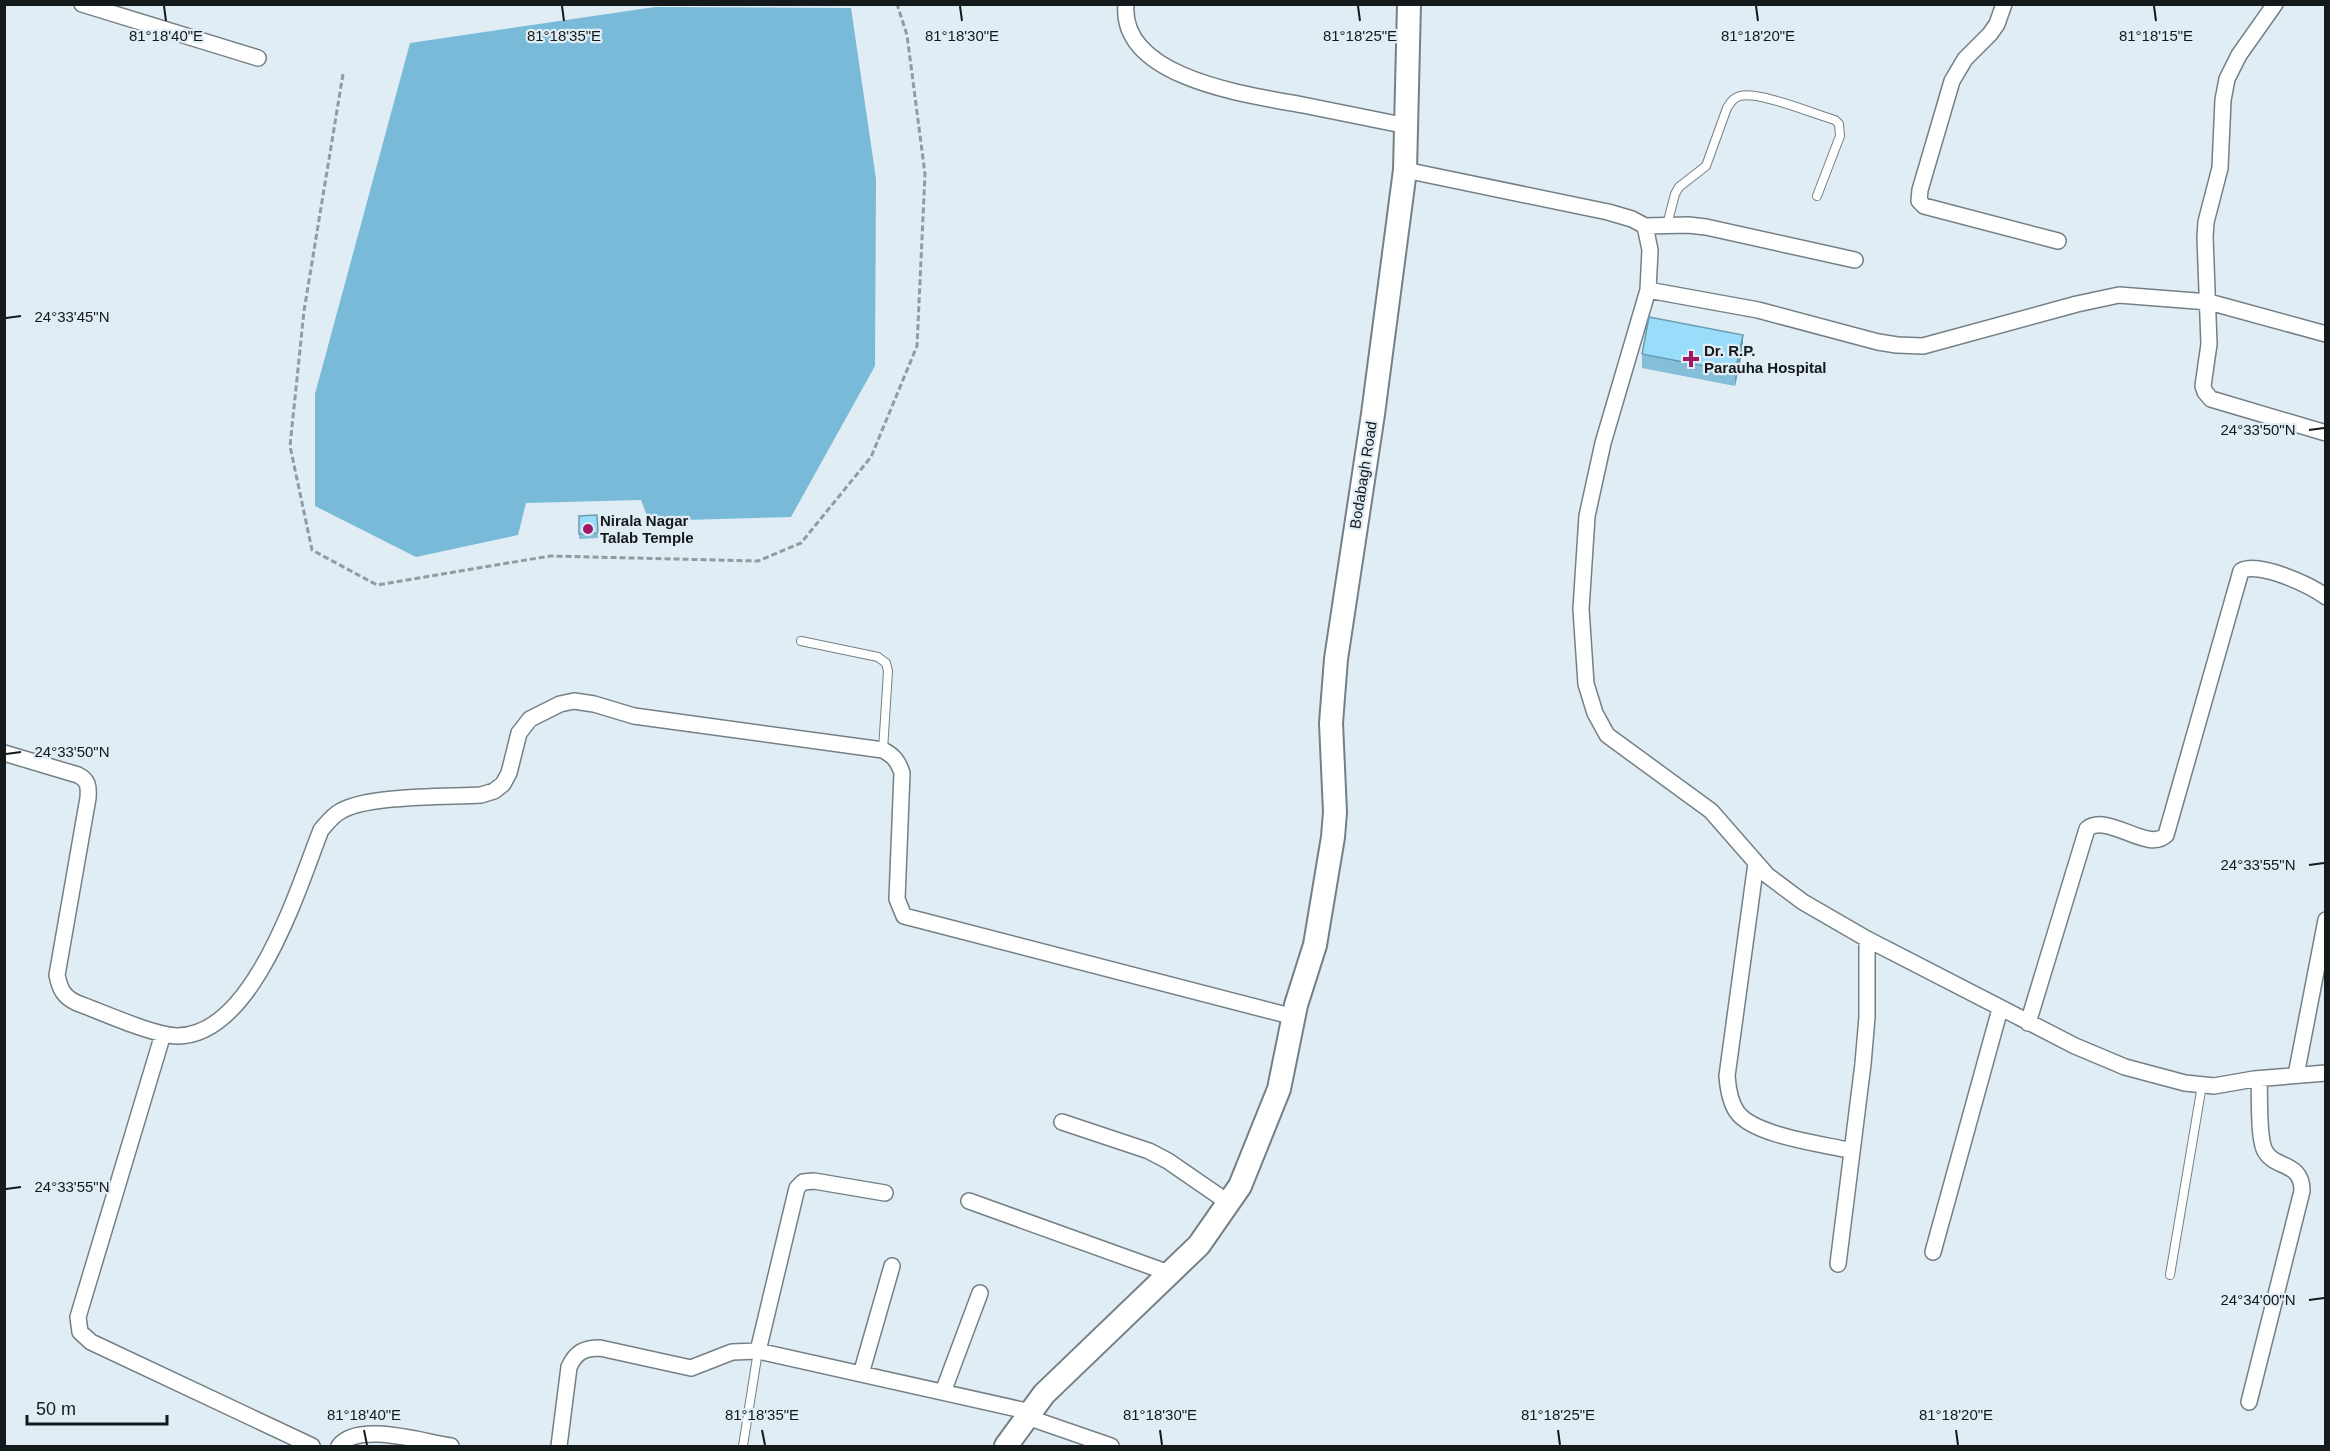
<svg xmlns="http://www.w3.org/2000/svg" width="2330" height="1451" viewBox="0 0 2330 1451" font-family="Arial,sans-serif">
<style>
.water{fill:#78bad8}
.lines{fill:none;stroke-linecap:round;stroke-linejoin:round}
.lane-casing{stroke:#748086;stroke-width:10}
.street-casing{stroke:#748086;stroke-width:18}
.secondary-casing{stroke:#748086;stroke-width:26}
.path{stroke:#919ba0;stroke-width:3;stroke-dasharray:6 3;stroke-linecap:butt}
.lane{stroke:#fff;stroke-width:8}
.street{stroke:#fff;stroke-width:15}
.secondary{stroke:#fff;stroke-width:22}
.wall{fill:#84bed8}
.shaded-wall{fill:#6b9bb0}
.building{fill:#99ddfb;stroke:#6b9bb0;stroke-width:1.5}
.ticks{fill:none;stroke:#14191b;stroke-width:2}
.poi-dot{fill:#a21863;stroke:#e0edf4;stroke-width:2}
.labels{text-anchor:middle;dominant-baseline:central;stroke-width:4.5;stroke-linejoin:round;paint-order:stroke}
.poi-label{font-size:15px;font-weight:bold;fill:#14191b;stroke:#e0edf4;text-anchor:start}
.street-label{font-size:15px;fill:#14191b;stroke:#e0edf4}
.ticks-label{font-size:15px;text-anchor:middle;fill:#14191b;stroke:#e0edf4;stroke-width:4.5;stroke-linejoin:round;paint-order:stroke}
</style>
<rect width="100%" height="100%" fill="#e0edf4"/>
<path class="water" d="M 655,7 L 851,8 L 876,179 L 875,366 L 791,517 L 649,521 L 641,500 L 526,503 L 518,535 L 416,557 L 315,506 L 315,394 L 410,43 Z"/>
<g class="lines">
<g class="lane-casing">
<path id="lane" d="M 1667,225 L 1675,194 L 1679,187 L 1706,166 L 1727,108 C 1731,102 1733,98 1740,96 C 1759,91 1814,114 1835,120 L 1839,124 L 1840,136 L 1817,196
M 801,641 L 878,657 L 886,663 L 888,671 L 883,750
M 2170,1275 L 2202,1085
M 743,1446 L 758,1351"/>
</g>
<g class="street-casing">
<path id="street" d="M 82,4 L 258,58
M 1126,4 C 1119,79 1250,95 1303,105 C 1337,112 1372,119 1407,126
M 2004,4 L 1997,24 L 1990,34 L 1965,59 L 1952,81 L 1920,190 L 1919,201 L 1924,206 L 2058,241
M 2275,4 L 2239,55 L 2227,79 L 2223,100 L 2220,168 L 2206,222 L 2205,237 L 2209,344 L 2203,386 L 2205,392 L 2211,399 L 2326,433
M 1405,170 L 1608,212 L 1632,219 L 1645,226 L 1650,250 L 1648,290 L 1603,443 L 1587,516 L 1581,609 L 1586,684 L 1595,713 L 1607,735 L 1711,811 L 1767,875 L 1803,902 L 1867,939 L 2075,1046 L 2125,1067 L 2185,1083 L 2214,1086 L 2254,1079 L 2326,1073
M 1645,226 L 1688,225 L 1706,227 L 1855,260
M 1648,290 L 1758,310 L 1878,342 L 1897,345 L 1923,346 L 2077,304 L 2119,295 L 2209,302 L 2326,334
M 4,753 L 78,775 C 88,780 89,786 88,798 L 57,975 C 60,990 64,997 77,1003 C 102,1012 152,1035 177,1036 C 254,1036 298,888 321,830 C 327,823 333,815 341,811 C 368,795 447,797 481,795 L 494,791 L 503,784 L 509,773 L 519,733 L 530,719 L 560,704 L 574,701 L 594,704 L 634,716 L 883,750 C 894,756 898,761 902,773 L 897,899 L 904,916 L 1294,1017
M 1756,863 L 1727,1076 C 1728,1089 1730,1102 1737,1112 C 1754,1136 1824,1144 1852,1151
M 2028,1023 L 2087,829 C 2107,812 2148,853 2166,835 L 2241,571 C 2258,561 2311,585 2326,597
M 163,1034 L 78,1317 L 80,1332 L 91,1342 L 312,1446
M 2296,1075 L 2326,920
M 1062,1122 L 1149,1151 L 1168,1161 L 1229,1203
M 969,1201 L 1169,1273
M 1933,1252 L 2000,1009
M 1838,1264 L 1863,1064 L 1867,1017 L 1867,939
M 758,1351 L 797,1188 L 803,1182 L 814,1181 L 885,1193
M 861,1374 L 892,1266
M 943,1392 L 980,1293
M 2249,1402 L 2302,1191 C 2302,1160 2273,1170 2264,1149 C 2258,1133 2260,1096 2259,1079
M 1027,1417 L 1111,1446
M 339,1446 C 358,1421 423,1442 451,1446
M 559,1446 L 569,1367 C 576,1352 584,1348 600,1348 L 691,1368 L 732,1352 L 758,1351 L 1031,1412"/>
</g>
<g class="secondary-casing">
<path id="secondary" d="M 1006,1446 L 1044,1394 L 1199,1245 L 1240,1186 L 1279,1089 L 1296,1005 L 1315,945 L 1333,837 L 1335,812 L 1331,723 L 1336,659 L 1373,414 L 1405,170 L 1409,4"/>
</g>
<path class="path" d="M 343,74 L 304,311 L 290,446 L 312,550 L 377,585 L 550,556 L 758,561 L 801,543 L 871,457 L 917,346 L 925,174 L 907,35 L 897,4"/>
<use href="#lane" class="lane"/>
<use href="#street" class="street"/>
<use href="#secondary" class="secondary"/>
</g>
<path class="wall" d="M 1743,349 L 1735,386 L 1642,368 L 1642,354 Z
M 597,515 L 598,538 L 579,539 L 579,516 Z"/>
<path class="shaded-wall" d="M 1743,335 L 1743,349 L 1735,386 L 1735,372 Z"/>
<path class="building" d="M 1649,317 L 1743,335 L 1735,372 L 1642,354 Z
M 597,515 L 598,533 L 579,534 L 579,516 Z"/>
<path class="ticks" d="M 164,6 L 166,21M 562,6 L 564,21M 960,6 L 962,21M 1358,6 L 1360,21M 1756,6 L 1758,21M 2154,6 L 2156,21M 6,318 L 21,316M 2309,430 L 2324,428M 6,754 L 21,752M 2309,865 L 2324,863M 6,1189 L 21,1187M 2309,1300 L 2324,1298M 364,1430 L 367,1445M 762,1430 L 765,1445M 1160,1430 L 1162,1445M 1558,1430 L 1560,1445M 1956,1430 L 1958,1445"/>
<g class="poi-dot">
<path d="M1688 350h6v6h6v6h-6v6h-6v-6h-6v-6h6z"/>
<circle cx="588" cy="529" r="6"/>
</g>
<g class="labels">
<g class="poi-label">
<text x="1704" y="350">Dr. R.P.<tspan x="1704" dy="17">Parauha Hospital</tspan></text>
<text x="600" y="520">Nirala Nagar<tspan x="600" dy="17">Talab Temple</tspan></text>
</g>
<g class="street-label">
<text transform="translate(1363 475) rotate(-81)">Bodabagh Road</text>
</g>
</g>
<g class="ticks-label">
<text x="166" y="41">81°18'40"E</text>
<text x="564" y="41">81°18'35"E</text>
<text x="962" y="41">81°18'30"E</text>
<text x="1360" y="41">81°18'25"E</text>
<text x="1758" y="41">81°18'20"E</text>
<text x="2156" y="41">81°18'15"E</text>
<text x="72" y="322">24°33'45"N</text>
<text x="2258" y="435">24°33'50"N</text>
<text x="72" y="757">24°33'50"N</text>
<text x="2258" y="870">24°33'55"N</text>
<text x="72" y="1192">24°33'55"N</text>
<text x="2258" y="1305">24°34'00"N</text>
<text x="364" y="1420">81°18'40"E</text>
<text x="762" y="1420">81°18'35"E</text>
<text x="1160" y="1420">81°18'30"E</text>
<text x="1558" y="1420">81°18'25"E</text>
<text x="1956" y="1420">81°18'20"E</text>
</g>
<rect width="2330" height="1451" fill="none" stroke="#14191b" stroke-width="12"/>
<path d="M27 1415v9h140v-9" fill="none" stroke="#14191b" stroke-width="3"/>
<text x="36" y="1415" font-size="18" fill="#14191b" stroke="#e0edf4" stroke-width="4.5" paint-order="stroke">50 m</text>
</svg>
